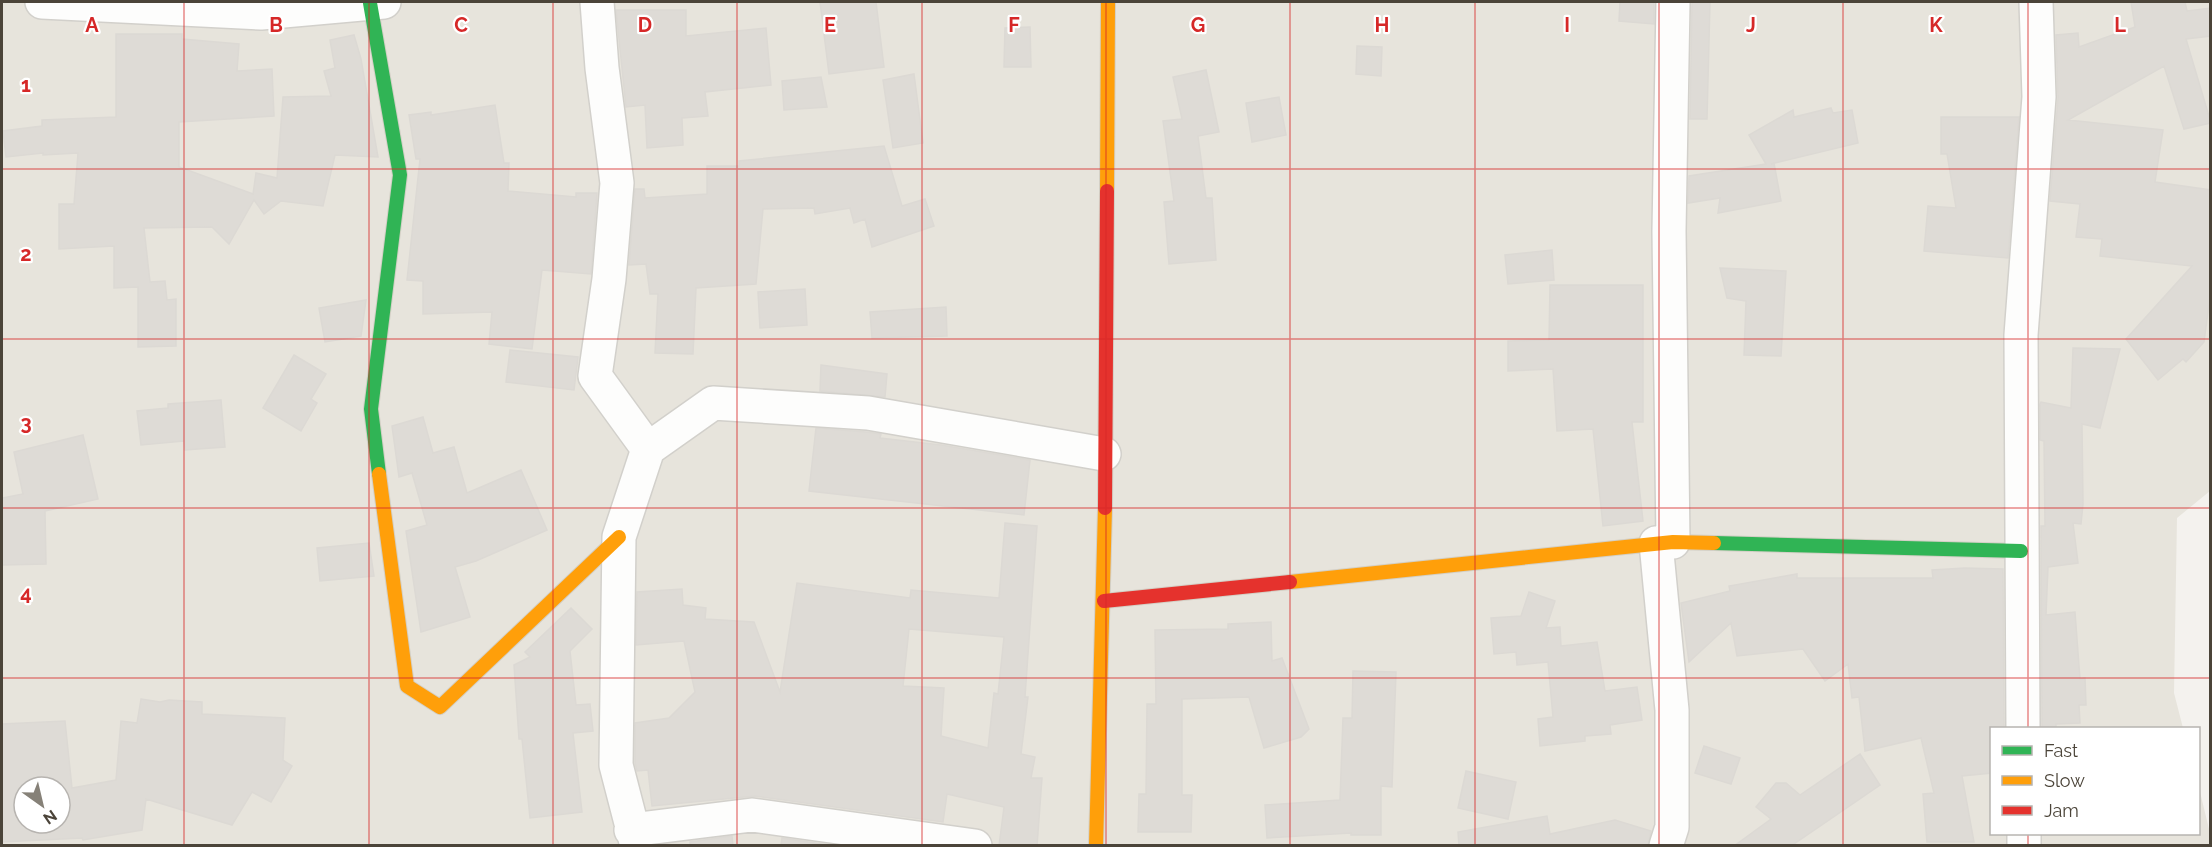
<svg xmlns="http://www.w3.org/2000/svg" width="2212" height="847" viewBox="0 0 2212 847" font-family="Raleway,sans-serif">
<style>
.residential{fill:#e7e4dc;fill-rule:evenodd}
.building{fill:#dedbd6;stroke:#dcd9d4;stroke-width:1.5;fill-rule:evenodd}
.lines{fill:none;stroke-linecap:round;stroke-linejoin:round}
.street-casing{stroke:#d2d0cb;stroke-width:36}
.fast-casing{stroke:#d3cfc5;stroke-width:16}
.slow-casing{stroke:#d3cfc5;stroke-width:16}
.jam-casing{stroke:#d3cfc5;stroke-width:16}
.street{stroke:#fdfdfc;stroke-width:33}
.fast{stroke:#30b455;stroke-width:14}
.slow{stroke:#ff9f0a;stroke-width:14}
.jam{stroke:#e5322d;stroke-width:14}
.grid{fill:none;stroke:#d62828;stroke-width:1.5;stroke-opacity:0.55}
.grid-label{font-size:20px;text-anchor:middle;font-weight:bold;fill:#d62828;stroke:#fff;stroke-width:4.5;stroke-linejoin:round;paint-order:stroke}
</style>
<rect width="100%" height="100%" fill="#f4f2ee"/>
<path class="residential" d="M 2,2 L 2210,2 L 2210,491 L 2177,518 L 2174,693 L 2183,728 L 1992,728 L 1992,834 L 2198,834 L 2199,788 L 2210,833 L 2210,845 L 2,846 ZM 24,787 L 60,787 L 60,823 L 24,823 Z"/>
<path class="building" d="M 820,2 L 876,2 L 884,67 L 829,74 Z
M 1620,2 L 1654,2 L 1654,24 L 1619,21 Z
M 1692,2 L 1710,2 L 1707,119 L 1690,119 Z
M 2131,2 L 2185,2 L 2187,11 L 2211,8 L 2211,36 L 2186,39 L 2211,123 L 2184,129 L 2164,66 L 2068,120 L 2163,130 L 2155,182 L 2211,190 L 2211,289 L 2204,342 L 2186,362 L 2183,359 L 2158,380 L 2126,339 L 2192,266 L 2100,256 L 2102,239 L 2076,237 L 2080,204 L 2050,201 L 2058,98 L 2056,35 L 2078,33 L 2079,47 L 2135,27 Z
M 616,10 L 686,10 L 686,36 L 766,28 L 771,85 L 705,92 L 708,116 L 682,118 L 683,145 L 647,148 L 645,105 L 626,107 Z
M 1030,27 L 1031,67 L 1004,67 L 1005,28 Z
M 116,34 L 182,34 L 182,39 L 239,44 L 237,71 L 272,69 L 274,116 L 179,122 L 179,167 L 253,194 L 256,173 L 277,178 L 283,97 L 331,96 L 324,71 L 335,68 L 330,40 L 354,35 L 361,59 L 378,157 L 335,155 L 323,206 L 281,201 L 264,214 L 254,200 L 229,244 L 212,227 L 144,228 L 150,282 L 165,281 L 167,300 L 176,299 L 176,346 L 138,347 L 138,287 L 114,288 L 114,246 L 59,249 L 59,204 L 74,204 L 78,153 L 43,155 L 43,153 L 6,157 L 3,131 L 42,126 L 42,120 L 116,117 Z
M 1357,46 L 1382,47 L 1381,76 L 1356,74 Z
M 1206,70 L 1219,132 L 1198,136 L 1206,198 L 1212,198 L 1216,260 L 1169,264 L 1164,202 L 1174,201 L 1163,121 L 1182,119 L 1173,77 Z
M 914,74 L 923,143 L 893,148 L 883,80 Z
M 821,77 L 827,107 L 784,110 L 782,81 Z
M 1279,97 L 1286,135 L 1252,142 L 1246,103 Z
M 495,105 L 504,163 L 509,163 L 508,191 L 576,197 L 576,193 L 597,193 L 591,274 L 542,270 L 532,349 L 489,344 L 492,312 L 423,314 L 423,281 L 407,280 L 420,159 L 416,159 L 409,115 L 431,112 L 431,115 Z
M 1831,108 L 1833,113 L 1852,110 L 1858,143 L 1771,164 L 1774,163 L 1781,201 L 1718,213 L 1720,198 L 1688,203 L 1689,176 L 1766,164 L 1749,135 L 1793,110 L 1794,117 Z
M 1941,117 L 2019,117 L 2008,258 L 1924,251 L 1928,206 L 1956,208 L 1947,154 L 1941,154 Z
M 884,146 L 902,206 L 925,199 L 934,226 L 872,247 L 865,219 L 854,223 L 850,208 L 815,214 L 814,208 L 763,209 L 756,284 L 696,288 L 693,354 L 655,353 L 658,294 L 650,294 L 646,264 L 629,265 L 635,189 L 644,189 L 645,198 L 707,194 L 707,166 L 739,166 L 739,161 Z
M 1552,250 L 1554,280 L 1508,284 L 1505,255 Z
M 1720,268 L 1786,271 L 1781,356 L 1744,355 L 1746,301 L 1727,298 Z
M 1550,285 L 1643,285 L 1643,422 L 1632,422 L 1643,521 L 1603,526 L 1593,429 L 1557,431 L 1553,369 L 1508,371 L 1508,341 L 1549,340 Z
M 805,289 L 807,325 L 760,328 L 758,292 Z
M 366,300 L 361,336 L 325,342 L 319,308 Z
M 946,307 L 947,336 L 872,338 L 870,312 Z
M 2073,348 L 2120,349 L 2100,428 L 2082,424 L 2083,504 L 2081,524 L 2073,523 L 2078,563 L 2048,567 L 2046,615 L 2075,612 L 2080,679 L 2085,678 L 2086,705 L 2079,705 L 2080,723 L 2056,724 L 2056,729 L 2042,729 L 2041,526 L 2045,526 L 2044,441 L 2040,440 L 2040,404 L 2041,402 L 2071,408 Z
M 510,350 L 578,357 L 574,390 L 506,382 Z
M 294,355 L 326,374 L 311,399 L 317,403 L 301,431 L 263,408 Z
M 821,365 L 887,374 L 885,397 L 820,391 Z
M 221,400 L 225,447 L 185,450 L 184,441 L 141,445 L 137,411 L 168,408 L 168,404 Z
M 423,417 L 433,453 L 454,447 L 467,493 L 521,470 L 547,530 L 476,561 L 455,567 L 470,617 L 421,632 L 406,531 L 427,525 L 412,473 L 399,477 L 392,426 Z
M 816,428 L 866,432 L 881,434 L 880,438 L 941,445 L 1030,460 L 1024,515 L 809,491 Z
M 83,435 L 98,499 L 45,511 L 46,564 L 2,565 L 2,498 L 23,494 L 14,452 Z
M 1005,523 L 1037,526 L 1025,697 L 1028,697 L 1021,754 L 1035,757 L 1031,778 L 1042,778 L 1037,846 L 999,846 L 1004,807 L 947,794 L 943,822 L 755,796 L 652,806 L 648,770 L 637,771 L 635,763 L 635,723 L 669,718 L 695,692 L 684,641 L 636,645 L 637,592 L 682,589 L 683,605 L 706,608 L 705,619 L 754,622 L 780,692 L 797,583 L 910,598 L 911,590 L 999,598 ZM 909,629 L 1004,637 L 998,694 L 994,693 L 988,748 L 941,736 L 944,688 L 903,686 Z
M 369,543 L 374,576 L 320,581 L 317,548 Z
M 1965,568 L 2003,569 L 2004,729 L 1992,729 L 1992,773 L 1962,776 L 1974,842 L 1927,842 L 1923,794 L 1934,793 L 1921,738 L 1865,751 L 1859,697 L 1852,698 L 1848,664 L 1825,681 L 1803,649 L 1737,656 L 1731,623 L 1689,662 L 1681,603 L 1730,591 L 1729,586 L 1797,574 L 1797,578 L 1933,578 L 1932,570 Z
M 1529,592 L 1555,601 L 1546,628 L 1560,627 L 1561,646 L 1597,642 L 1605,691 L 1637,687 L 1642,720 L 1610,725 L 1611,734 L 1585,736 L 1585,741 L 1540,746 L 1538,719 L 1553,717 L 1548,662 L 1517,665 L 1516,652 L 1494,654 L 1491,618 L 1521,616 Z
M 571,608 L 592,629 L 570,651 L 576,705 L 590,704 L 593,731 L 573,733 L 582,812 L 530,818 L 522,739 L 519,739 L 514,665 L 530,657 L 525,652 Z
M 1271,622 L 1272,661 L 1282,658 L 1309,729 L 1301,737 L 1264,748 L 1249,697 L 1182,699 L 1182,795 L 1192,795 L 1191,832 L 1138,832 L 1139,794 L 1146,794 L 1147,704 L 1156,704 L 1155,630 L 1228,629 L 1228,624 Z
M 1353,671 L 1396,672 L 1392,787 L 1381,786 L 1381,835 L 1351,835 L 1351,833 L 1267,838 L 1265,805 L 1340,800 L 1343,718 L 1352,718 Z
M 141,699 L 160,702 L 169,700 L 202,702 L 202,714 L 285,718 L 283,760 L 292,766 L 271,802 L 252,792 L 232,825 L 146,799 L 142,830 L 83,840 L 82,838 L 2,842 L 2,724 L 65,721 L 72,788 L 116,780 L 121,721 L 137,723 ZM 24,787 L 60,787 L 60,823 L 24,823 Z
M 1704,746 L 1740,758 L 1731,784 L 1695,773 Z
M 1860,754 L 1880,785 L 1791,846 L 1734,846 L 1771,819 L 1756,807 L 1776,783 L 1786,783 L 1800,795 Z
M 1466,771 L 1516,782 L 1508,819 L 1458,808 Z
M 1547,816 L 1550,834 L 1615,820 L 1651,831 L 1648,846 L 1459,846 L 1458,832 Z
M 732,836 L 733,846 L 690,846 L 690,842 Z
M 782,838 L 835,846 L 781,846 Z"/>
<g class="lines">
<g class="street-casing">
<path id="street" d="M 42,2 L 261,13 L 384,2
M 597,2 L 602,68 L 617,183 L 609,279 L 595,376 L 648,449
M 1673,2 L 1669,231 L 1673,542
M 1656,543 L 1672,710 L 1672,827 L 1666,846
M 2023,728 L 2021,335 L 2039,97 L 2036,2
M 631,830 L 752,815 L 975,846
M 2024,834 L 2024,846
M 637,846 L 616,765 L 619,537 L 648,449 L 713,403 L 868,413 L 1104,454"/>
</g>
<g class="fast-casing">
<path id="fast" d="M 370,3 L 400,175 L 371,409 L 379,474
M 1714,543 L 2021,551"/>
</g>
<g class="slow-casing">
<path id="slow" d="M 1107,191 L 1108,2
M 379,474 L 407,686 L 440,707 L 619,537
M 1290,582 L 1673,542 L 1714,543
M 1096,846 L 1105,508"/>
</g>
<g class="jam-casing">
<path id="jam" d="M 1105,508 L 1107,191
M 1104,601 L 1290,582"/>
</g>
<use href="#street" class="street"/>
<use href="#fast" class="fast"/>
<use href="#slow" class="slow"/>
<use href="#jam" class="jam"/>
</g>
<path class="grid" d="M 184,2 L 184,846M 369,2 L 369,846M 553,2 L 553,846M 737,2 L 737,846M 922,2 L 922,846M 1106,2 L 1106,846M 1290,2 L 1290,846M 1475,2 L 1475,846M 1659,2 L 1659,846M 1843,2 L 1843,846M 2028,2 L 2028,728M 2,169 L 2210,169M 2,339 L 2210,339M 2,508 L 2210,508M 2,678 L 2210,678M 2028,834 L 2028,846"/>
<g class="grid-label">
<text x="92" y="32">A</text>
<text x="276" y="32">B</text>
<text x="461" y="32">C</text>
<text x="645" y="32">D</text>
<text x="830" y="32">E</text>
<text x="1014" y="32">F</text>
<text x="1198" y="32">G</text>
<text x="1382" y="32">H</text>
<text x="1567" y="32">I</text>
<text x="1751" y="32">J</text>
<text x="1936" y="32">K</text>
<text x="2120" y="32">L</text>
<text x="26" y="92">1</text>
<text x="26" y="261">2</text>
<text x="26" y="430">3</text>
<text x="26" y="600">4</text>
</g>
<rect width="2212" height="847" fill="none" stroke="#4b4439" stroke-width="6"/>
<rect x="1990" y="727" width="210" height="108" fill="#ffffff" stroke="#b7b4b0" stroke-width="1.5"/>
<rect x="2002" y="746" width="30" height="9" fill="#30b455" stroke="#b7b4b0" stroke-width="1.5"/>
<text x="2044" y="757" font-size="18" fill="#4b4439">Fast</text>
<rect x="2002" y="776" width="30" height="9" fill="#ff9f0a" stroke="#b7b4b0" stroke-width="1.5"/>
<text x="2044" y="787" font-size="18" fill="#4b4439">Slow</text>
<rect x="2002" y="806" width="30" height="9" fill="#e5322d" stroke="#b7b4b0" stroke-width="1.5"/>
<text x="2044" y="817" font-size="18" fill="#4b4439">Jam</text>
<g transform="translate(42 805) rotate(146)"><circle r="28" fill="#ffffff" stroke="#b7b4b0" stroke-width="1.5"/>
<path d="M0-4.5L10 22L0 15L-10 22Z" fill="#868178"/>
<text y="-9" font-size="16" font-weight="bold" text-anchor="middle" fill="#4b4439">N</text>
</g>
</svg>
